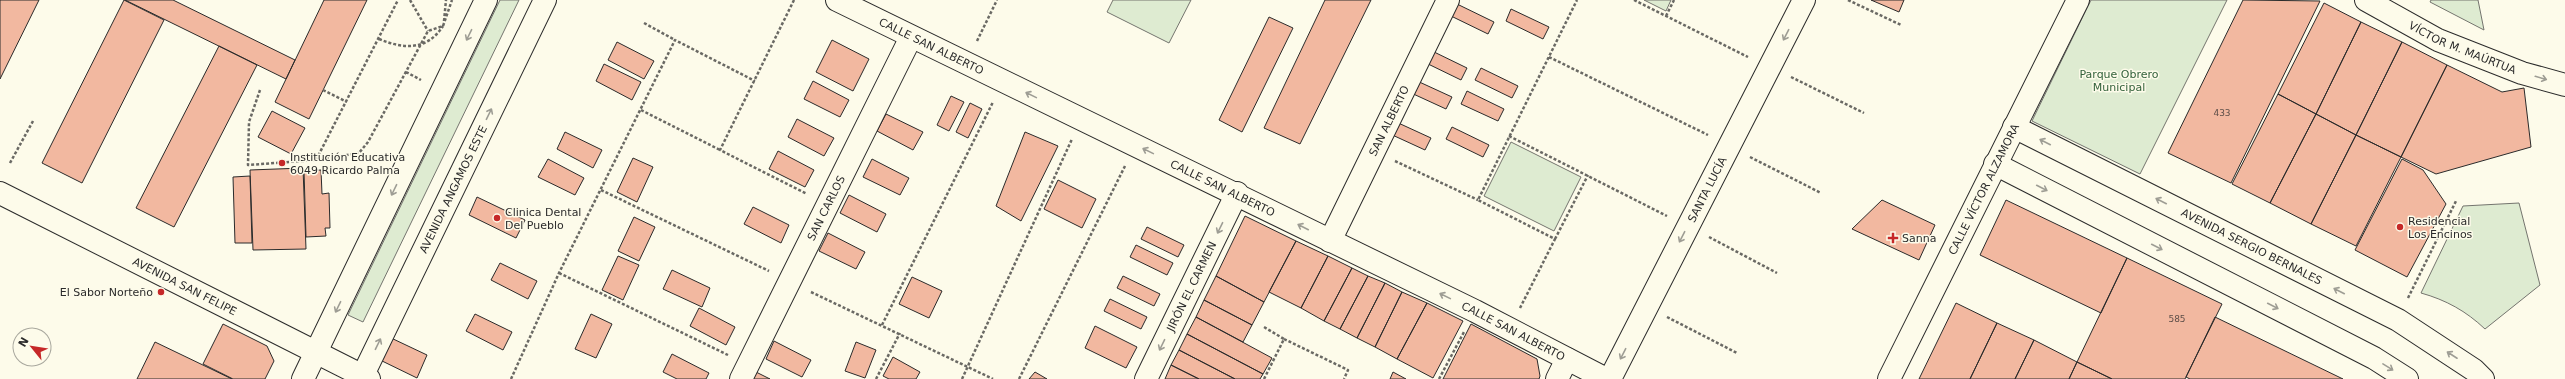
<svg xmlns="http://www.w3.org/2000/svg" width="2565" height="379" viewBox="0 0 2565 379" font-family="'DejaVu Sans',sans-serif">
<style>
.green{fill:#deebd1;stroke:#74746e}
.building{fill:#f2b8a0;stroke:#2b2b2b}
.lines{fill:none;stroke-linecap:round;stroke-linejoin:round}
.street-casing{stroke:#2b2b2b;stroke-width:24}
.secondary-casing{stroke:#2b2b2b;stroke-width:24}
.primary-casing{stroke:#2b2b2b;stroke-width:24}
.path{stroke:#6a6964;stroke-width:2.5;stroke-dasharray:3 2;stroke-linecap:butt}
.street{stroke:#fdfbea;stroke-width:22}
.secondary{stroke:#fdfbea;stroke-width:22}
.primary{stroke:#fdfbea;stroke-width:22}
.oneway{stroke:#9e9d94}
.poi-dot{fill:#c62828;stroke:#fdfbea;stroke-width:1.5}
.labels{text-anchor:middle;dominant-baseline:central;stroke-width:3;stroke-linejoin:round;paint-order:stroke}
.number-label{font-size:9px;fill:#5d4e48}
.street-label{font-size:11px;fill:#2b2b2b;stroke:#fdfbea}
.park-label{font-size:11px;fill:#34623c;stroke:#fdfbea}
.poi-label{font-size:11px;fill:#2b2b2b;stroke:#fdfbea;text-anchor:start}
</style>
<rect width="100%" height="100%" fill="#fdfbea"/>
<path class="green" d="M 500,0 L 519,0 L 363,322 L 348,315 Z
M 1113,0 L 1191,0 L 1169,43 L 1107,12 Z
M 1644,0 L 1671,0 L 1666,11 Z
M 2091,0 L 2227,0 L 2140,174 L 2032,121 Z
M 2431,0 L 2478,0 L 2484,30 L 2430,2 Z
M 1511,142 L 1581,177 L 1554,231 L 1484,196 Z
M 2519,203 L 2540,285 L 2485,329 C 2466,311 2446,300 2421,293 L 2463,206 Z"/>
<path class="building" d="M 0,0 L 39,0 L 0,79 Z
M 124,0 L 164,20 L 82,183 L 42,163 Z
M 125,0 L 173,0 L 295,60 L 286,79 Z
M 324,0 L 367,0 L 309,119 L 275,102 Z
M 1325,0 L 1371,0 L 1300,144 L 1264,128 Z
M 1871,0 L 1904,0 L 1899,12 Z
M 2243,0 L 2320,1 L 2231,183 L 2168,153 Z
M 2324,3 L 2361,22 L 2316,114 L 2278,94 Z
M 1457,4 L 1494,22 L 1488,34 L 1451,16 Z
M 1511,9 L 1549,27 L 1543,39 L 1506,21 Z
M 1269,17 L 1293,28 L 1242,132 L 1219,120 Z
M 2361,22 L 2402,42 L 2356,135 L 2316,114 Z
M 832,40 L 869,59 L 853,91 L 816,72 Z
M 617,42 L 654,61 L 644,79 L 608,60 Z
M 2402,42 L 2447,65 L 2401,157 L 2356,135 Z
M 219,46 L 257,65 L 174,227 L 136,208 Z
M 1430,50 L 1467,68 L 1461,80 L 1424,62 Z
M 604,64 L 641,82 L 632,100 L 596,81 Z
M 2447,65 L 2502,92 L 2524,88 L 2531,147 L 2436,174 L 2401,157 Z
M 1481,68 L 1518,86 L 1512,98 L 1475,80 Z
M 1415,80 L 1452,97 L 1446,109 L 1409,92 Z
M 813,81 L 849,100 L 840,117 L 804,99 Z
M 1467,91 L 1504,109 L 1498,121 L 1461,104 Z
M 2278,94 L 2316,114 L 2270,203 L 2232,184 Z
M 951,96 L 964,102 L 949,131 L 937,125 Z
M 970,103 L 982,109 L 968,138 L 956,132 Z
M 272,111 L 305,128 L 291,154 L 258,137 Z
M 886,114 L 923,132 L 913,150 L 877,131 Z
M 2316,114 L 2356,135 L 2311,224 L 2270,203 Z
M 797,119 L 834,138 L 824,156 L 788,137 Z
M 1394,121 L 1431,138 L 1425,150 L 1388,133 Z
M 1452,127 L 1489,145 L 1483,157 L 1446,139 Z
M 565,132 L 602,150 L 593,168 L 557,149 Z
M 1025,132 L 1058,146 L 1021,221 L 996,206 Z
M 2356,135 L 2401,157 L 2356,246 L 2311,224 Z
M 778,151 L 814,170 L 805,187 L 769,169 Z
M 633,158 L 653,167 L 637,202 L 617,192 Z
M 548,159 L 584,178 L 575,195 L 538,177 Z
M 872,159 L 909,178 L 900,195 L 863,177 Z
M 2402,159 L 2423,170 L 2446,204 L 2407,277 L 2355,250 Z
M 303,168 L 306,249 L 253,250 L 250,170 Z
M 321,170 L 322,194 L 329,193 L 330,228 L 325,228 L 326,236 L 306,237 L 304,171 Z
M 250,176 L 252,243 L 235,243 L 233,177 Z
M 1058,180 L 1096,199 L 1082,228 L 1044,209 Z
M 849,195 L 886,214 L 877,232 L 840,213 Z
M 477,197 L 525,220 L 516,238 L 469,215 Z
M 1882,200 L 1935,225 L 1919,260 L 1852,229 Z
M 2006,200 L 2127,258 L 2101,313 L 1980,255 Z
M 753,207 L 789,225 L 781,243 L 744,224 Z
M 1245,216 L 1296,241 L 1264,302 L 1216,276 Z
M 634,217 L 655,227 L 639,261 L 618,251 Z
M 1147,227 L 1184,245 L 1178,257 L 1141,239 Z
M 828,233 L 865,252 L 856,269 L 819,251 Z
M 1296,241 L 1328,256 L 1301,308 L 1269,292 Z
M 1136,245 L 1173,263 L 1167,275 L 1130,257 Z
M 618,256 L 639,265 L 623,300 L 602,290 Z
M 1328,256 L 1352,268 L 1324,321 L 1301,308 Z
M 2127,258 L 2222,304 L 2185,379 L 2112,379 L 2077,362 Z
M 500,263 L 537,281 L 528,299 L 491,280 Z
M 1352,268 L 1368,276 L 1340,329 L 1324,321 Z
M 672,270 L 710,288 L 702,307 L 663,289 Z
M 1123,276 L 1160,294 L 1154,306 L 1117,288 Z
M 1216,276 L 1264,302 L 1252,325 L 1204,300 Z
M 1368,276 L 1385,283 L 1357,338 L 1340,329 Z
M 912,277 L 942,291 L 929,318 L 899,304 Z
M 1385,283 L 1402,292 L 1375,347 L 1357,338 Z
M 1402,292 L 1427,303 L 1397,359 L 1375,347 Z
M 1110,299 L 1147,317 L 1141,329 L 1104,311 Z
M 1204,300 L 1252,325 L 1243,342 L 1196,317 Z
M 1427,303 L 1463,321 L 1433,378 L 1397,359 Z
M 1956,303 L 1997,323 L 1970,379 L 1919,379 Z
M 699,308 L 735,327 L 726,345 L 690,326 Z
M 475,314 L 512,332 L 503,350 L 466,331 Z
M 591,314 L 612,324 L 596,358 L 575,349 Z
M 1196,317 L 1272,358 L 1263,374 L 1187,334 Z
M 2215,317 L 2343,379 L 2190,379 L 2186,377 Z
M 1997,323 L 2034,340 L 2015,379 L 1970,379 Z
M 223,324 L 267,346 L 274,361 L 265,379 L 233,379 L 203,364 Z
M 1471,324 L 1537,359 L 1540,376 L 1539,379 L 1443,379 Z
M 1095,326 L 1137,347 L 1126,368 L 1085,348 Z
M 1187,334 L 1263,374 L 1260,379 L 1235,379 L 1179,350 Z
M 389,337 L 427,355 L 417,378 L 378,359 Z
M 2034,340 L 2077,362 L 2069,379 L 2015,379 Z
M 774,341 L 811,360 L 802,377 L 766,359 Z
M 155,342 L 232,379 L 137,379 Z
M 856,342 L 876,350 L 865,378 L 845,371 Z
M 1179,350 L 1235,379 L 1199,379 L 1171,365 Z
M 672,354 L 709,373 L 706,379 L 677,379 L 663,372 Z
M 893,357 L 920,372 L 916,379 L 889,379 L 883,376 Z
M 2077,362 L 2112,379 L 2069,379 Z
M 1171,365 L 1199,379 L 1165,379 Z
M 756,372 L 770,379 L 752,379 Z
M 1035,372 L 1047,379 L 1029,379 Z
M 1393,372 L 1406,379 L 1390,379 Z"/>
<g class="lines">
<g class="street-casing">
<g id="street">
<path id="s1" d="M 837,0 L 1475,311 L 1606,379"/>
<path id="s2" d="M 2366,0 L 2438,40 L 2522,73 L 2565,85"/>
<path id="s3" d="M 1330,241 L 1448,0"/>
<path id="s4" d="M 741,379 L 911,37"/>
<path id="s5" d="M 1146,379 L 1237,193"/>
<path d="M 1557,379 L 1567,359"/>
<path id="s6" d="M 1610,379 L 1804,0"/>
</g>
</g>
<g class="secondary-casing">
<g id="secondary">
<path id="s7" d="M 2014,127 L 2398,320 L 2474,370 L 2483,379"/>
<path d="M 1995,164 L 2374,358 L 2407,379"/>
<path id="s8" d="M 0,193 L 369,379"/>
<path id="s9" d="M 1889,379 L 2078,0"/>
</g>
</g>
<g class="primary-casing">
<g id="primary">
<path d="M 303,379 L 486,0"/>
<path id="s10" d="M 361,379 L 545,0"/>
</g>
</g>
<path class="path" d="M 410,0 L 428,31
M 794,0 L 720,150 L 807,194
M 1634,0 L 1748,57
M 1848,0 L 1901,25
M 1666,16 L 1674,0
M 444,21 L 446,0
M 644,23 L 675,40
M 379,39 C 403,49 427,51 443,26
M 977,41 L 997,0
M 1549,57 L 1708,135
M 406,72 L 421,80
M 1791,77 L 1864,113
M 260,90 L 249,122 L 248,165 L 316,160 L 359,153 L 368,142 L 428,31 L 443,26 L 452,0
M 323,90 L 347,102
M 641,110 L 720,150
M 1509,136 L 1667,216
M 1750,157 L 1821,193
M 316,160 L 398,0
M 1395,161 L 1478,200
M 10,163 L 33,121
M 601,190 L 769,271
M 1709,237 L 1777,273
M 1555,239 L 1588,175
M 559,273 L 728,355
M 811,292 L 993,379
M 2408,298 L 2456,201
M 1520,308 L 1555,239 L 1478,200 L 1577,0
M 1667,317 L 1737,353
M 882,325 L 993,102
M 1284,339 L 1348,370 L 1344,379
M 511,379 L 559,273 L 675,40 L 755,81
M 876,379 L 900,333
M 962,379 L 1072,139
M 1019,379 L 1125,166
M 1264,379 L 1284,339 L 1264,327
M 1439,379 L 1464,332"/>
<use href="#street" class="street"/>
<use href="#secondary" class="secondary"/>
<use href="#primary" class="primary"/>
</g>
<defs><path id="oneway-shaft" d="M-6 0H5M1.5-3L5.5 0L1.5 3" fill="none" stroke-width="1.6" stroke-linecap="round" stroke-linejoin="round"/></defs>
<g class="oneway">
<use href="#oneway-shaft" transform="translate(469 35) rotate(116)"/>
<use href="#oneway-shaft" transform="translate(1786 35) rotate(117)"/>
<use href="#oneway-shaft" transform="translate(2541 78) rotate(16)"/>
<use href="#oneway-shaft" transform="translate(1031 95) rotate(-154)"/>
<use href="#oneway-shaft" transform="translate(489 114) rotate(-64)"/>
<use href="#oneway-shaft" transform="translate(2045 142) rotate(-153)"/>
<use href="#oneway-shaft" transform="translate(1148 151) rotate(-154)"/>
<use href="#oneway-shaft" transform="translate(2042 188) rotate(27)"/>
<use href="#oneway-shaft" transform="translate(394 190) rotate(116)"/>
<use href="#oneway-shaft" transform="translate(2161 201) rotate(-153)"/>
<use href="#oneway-shaft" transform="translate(1303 227) rotate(-153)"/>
<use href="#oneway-shaft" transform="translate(1220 228) rotate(116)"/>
<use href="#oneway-shaft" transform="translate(1682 237) rotate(117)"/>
<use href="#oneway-shaft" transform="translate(2157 247) rotate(27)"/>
<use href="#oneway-shaft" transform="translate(2339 291) rotate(-153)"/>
<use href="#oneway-shaft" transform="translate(1445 296) rotate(-154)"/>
<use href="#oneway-shaft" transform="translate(2273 306) rotate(27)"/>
<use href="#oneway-shaft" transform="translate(338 307) rotate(116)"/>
<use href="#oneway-shaft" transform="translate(378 344) rotate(-64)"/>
<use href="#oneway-shaft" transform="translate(1162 345) rotate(116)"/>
<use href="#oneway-shaft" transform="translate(1623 354) rotate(117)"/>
<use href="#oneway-shaft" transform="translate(2452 355) rotate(-147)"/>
<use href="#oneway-shaft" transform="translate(2388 367) rotate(32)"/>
</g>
<g class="poi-dot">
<circle cx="282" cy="163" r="4"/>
<circle cx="497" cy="218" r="4"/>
<circle cx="2400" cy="227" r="4"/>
<path d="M1891 232h4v4h4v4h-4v4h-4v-4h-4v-4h4z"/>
<circle cx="161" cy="292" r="4"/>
</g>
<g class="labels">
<g class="number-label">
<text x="2222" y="113">433</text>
<text x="2177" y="319">585</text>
</g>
<g class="street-label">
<text stroke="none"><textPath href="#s1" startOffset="105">CALLE SAN ALBERTO</textPath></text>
<text stroke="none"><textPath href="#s2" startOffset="108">VÍCTOR M. MAÚRTUA</textPath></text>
<text stroke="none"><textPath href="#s3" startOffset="134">SAN ALBERTO</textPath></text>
<text stroke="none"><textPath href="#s1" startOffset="429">CALLE SAN ALBERTO</textPath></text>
<text stroke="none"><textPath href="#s10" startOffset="211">AVENIDA ANGAMOS ESTE</textPath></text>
<text stroke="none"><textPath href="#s6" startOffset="213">SANTA LUCÍA</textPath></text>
<text stroke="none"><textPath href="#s9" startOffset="212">CALLE VÍCTOR ALZAMORA</textPath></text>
<text stroke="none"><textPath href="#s4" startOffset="191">SAN CARLOS</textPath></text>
<text stroke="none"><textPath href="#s7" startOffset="266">AVENIDA SERGIO BERNALES</textPath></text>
<text stroke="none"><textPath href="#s8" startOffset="207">AVENIDA SAN FELIPE</textPath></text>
<text stroke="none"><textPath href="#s5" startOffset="103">JIRÓN EL CARMEN</textPath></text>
<text stroke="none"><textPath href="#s1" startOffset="753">CALLE SAN ALBERTO</textPath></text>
</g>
<g class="park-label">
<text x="2119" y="74">Parque Obrero<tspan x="2119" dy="13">Municipal</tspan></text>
</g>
<g class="poi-label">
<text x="290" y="157">Institución Educativa<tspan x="290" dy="13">6049 Ricardo Palma</tspan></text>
<text x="505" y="212">Clinica Dental<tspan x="505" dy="13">Del Pueblo</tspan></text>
<text x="2408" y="221">Residencial<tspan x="2408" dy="13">Los Encinos</tspan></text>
<text x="1902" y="238">Sanna</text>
<text x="153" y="292" text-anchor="end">El Sabor Norteño</text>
</g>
</g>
<g transform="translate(32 347) rotate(300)"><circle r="19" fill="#fdfbea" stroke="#a9a89e"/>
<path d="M0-3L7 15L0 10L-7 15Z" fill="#c62828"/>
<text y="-6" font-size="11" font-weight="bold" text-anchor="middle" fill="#2b2b2b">N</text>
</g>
</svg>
